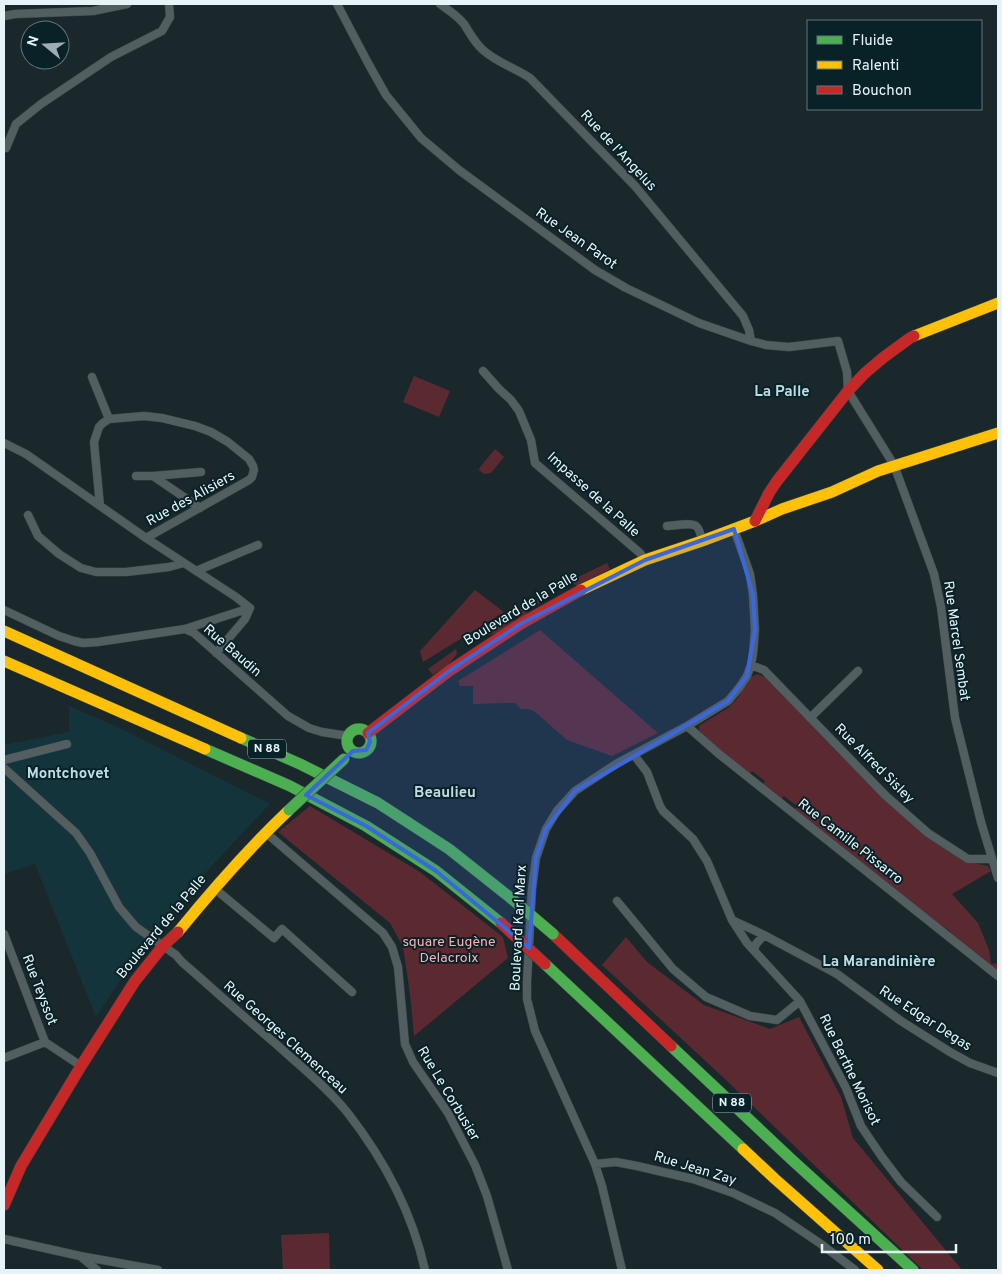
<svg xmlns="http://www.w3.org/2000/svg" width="1002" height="1274" viewBox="0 0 1002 1274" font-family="Overpass,sans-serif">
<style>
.built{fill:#14343c}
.green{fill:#5b2a31}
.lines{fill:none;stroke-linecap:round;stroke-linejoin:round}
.street-casing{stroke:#3b4649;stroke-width:9}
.fast-casing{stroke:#3b4649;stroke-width:12}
.slow-casing{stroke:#3b4649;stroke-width:12}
.jam-casing{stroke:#3b4649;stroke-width:12}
.street{stroke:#525e60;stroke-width:8}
.fast{stroke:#4caf50;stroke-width:11}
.slow{stroke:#ffc107;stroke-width:11}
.jam{stroke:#c62828;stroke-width:11}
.fast-bridge-casing{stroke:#3b4649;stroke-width:12;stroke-linecap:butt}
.jam-bridge-casing{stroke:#3b4649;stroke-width:12;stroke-linecap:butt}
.fast-bridge{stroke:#4caf50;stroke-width:11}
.jam-bridge{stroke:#c62828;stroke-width:11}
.marked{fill:#3b67dd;fill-opacity:0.2;stroke:#3b67dd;stroke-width:4;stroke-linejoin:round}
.labels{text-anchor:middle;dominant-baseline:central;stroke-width:4;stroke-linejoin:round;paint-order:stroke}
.shield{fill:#082228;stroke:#a3b5ba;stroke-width:1}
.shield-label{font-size:12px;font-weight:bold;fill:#e6f4f8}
.street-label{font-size:14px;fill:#e6f4f8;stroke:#082228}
.park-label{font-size:14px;fill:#fdb1b7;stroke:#082228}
.neighbourhood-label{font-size:15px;font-weight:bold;fill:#bedce4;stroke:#082228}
</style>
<rect width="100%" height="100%" fill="#1a282b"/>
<path class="built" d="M 69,706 L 120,728 L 270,804 L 188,891 L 143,947 L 96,1017 L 35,864 L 4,874 L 4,745 L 69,732 Z"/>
<path class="green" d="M 414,376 L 450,391 L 439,417 L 403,402 Z
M 495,449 L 504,457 L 491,473 L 484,474 L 479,470 L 480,467 Z
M 607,563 L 610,569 L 577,586 L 570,581 Z
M 475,590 L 504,612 L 423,662 L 420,651 Z
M 542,597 L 543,601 L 529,609 L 526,615 L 520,619 L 513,613 Z
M 509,616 L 515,622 L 498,633 L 485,636 L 484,633 L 481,635 L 480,634 Z
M 540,630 L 658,733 L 612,756 L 567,740 L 534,711 L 528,709 L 521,709 L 515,703 L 473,704 L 473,686 L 460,686 L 458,681 Z
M 456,649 L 457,654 L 449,664 L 433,675 L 428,669 Z
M 758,674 L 766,678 L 837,752 L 882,797 L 938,843 L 965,861 L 988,866 L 991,871 L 952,894 L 978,923 L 989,950 L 991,964 L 998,963 L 998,973 L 950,934 L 951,932 L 943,926 L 940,926 L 795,810 L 797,806 L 784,796 L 781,799 L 763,784 L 765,781 L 752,771 L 750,774 L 700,733 L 699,728 L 700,725 L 728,708 L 737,699 L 751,677 Z
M 310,806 L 420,872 L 503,937 L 508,958 L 414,1036 L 410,994 L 403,947 L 390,923 L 278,832 Z
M 626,937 L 647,962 L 704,1005 L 770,1029 L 799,1017 L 841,1097 L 853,1138 L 962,1270 L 923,1270 L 726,1080 L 602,965 Z
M 329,1233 L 330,1270 L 283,1270 L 281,1235 Z"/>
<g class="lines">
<g class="street-casing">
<path id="street" d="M 337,4 L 368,63 L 386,95 L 421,138 L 459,170 L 595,270 L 626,288 L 699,323 L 751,341 L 766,345 L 789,347 L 838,341 L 847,372 L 848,391 L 894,465 L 934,574 L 941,607 L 955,718 L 981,822 L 998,878
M 440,4 C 448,10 457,15 464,24 C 470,33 474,42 483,50 C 496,62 515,68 530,78 L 635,186 L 743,316 L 749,330 L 751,341
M 4,16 L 15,14 L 93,11 L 127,4
M 6,148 L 16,124 L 41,104 L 111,57 L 162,31 L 170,17 L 169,4
M 483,371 L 499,389 L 511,400 L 519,411 L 531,440 L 535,463 L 640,553 L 645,560
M 92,377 L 109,419
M 4,443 L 26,454 L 146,538 L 236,597 L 250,608
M 136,476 L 153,476 L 200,508
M 153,476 L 201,472
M 100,506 L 94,442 L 99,427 L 103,423 L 109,419 L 144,416 L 162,418 L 195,426 L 211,432 L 228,442 L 249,459 L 253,466 L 254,470 L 252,477 L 249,480 L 146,538
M 28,515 L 38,536 L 59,554 L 81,568 L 96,572 L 126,572 L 169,567 L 184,563
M 667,526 C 674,526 691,522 696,526 C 700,529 701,536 702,541
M 196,571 L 258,545
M 4,610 L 59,636 L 74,641 L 83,643 L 98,642 L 185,629 L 194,633 L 288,716 L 309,728 L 322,732 L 348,736
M 185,629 L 250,608
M 216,653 L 245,619 L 250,608
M 751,665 L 764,670 L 885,795 L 928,833 L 968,859 L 991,859
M 810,718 L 858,671
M 687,726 L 719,754 L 998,976
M 634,755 L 647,772 L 660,806 L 663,811 L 693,839 L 707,861 L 732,920 L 747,943 L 800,1001 L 846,1088 L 861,1126 L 882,1157 L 901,1182 L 937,1217
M 4,760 L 67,744
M 4,768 L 76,833 L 90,853 L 119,907 L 136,927 L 176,955 L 182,962 C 213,989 244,1017 276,1044 C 300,1066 326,1086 347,1112 C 383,1158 412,1212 425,1270
M 265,832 L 383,933 L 392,947 L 398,967 L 405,1044 L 413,1062 L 448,1113 L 475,1165 L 487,1196 L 508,1270
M 214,888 L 274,938 L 282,929 L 352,992
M 617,901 L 673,969 L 706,997 L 750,1016 L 777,1020 L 800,1001
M 732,920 L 764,935 L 837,974 L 901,1021 L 950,1052 L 970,1063 L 998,1073
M 4,934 L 45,1042 L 81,1066
M 754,950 L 756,944 L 764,935
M 4,1058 L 45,1042
M 595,1164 L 616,1162 L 637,1166 L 693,1179 L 733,1193 L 775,1213 L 821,1244 L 855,1270
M 4,1239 L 80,1256 L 158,1270
M 80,1256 L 97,1270
M 622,1270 L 602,1186 L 595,1164 L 535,1031 L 527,999 L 527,982 L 532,889 L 536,858 L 546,829 L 557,811 L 575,791 L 616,764 L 687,726 L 728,701 L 739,688 L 747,676 L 751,665 L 753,654 L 755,630 L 753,595 L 750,574 L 734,529"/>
</g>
<g class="fast-casing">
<path id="fast" d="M347 741a12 12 0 1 1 24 0a12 12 0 1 1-24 0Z
M 241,738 L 300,764 L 378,803 L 449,849 L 512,899
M 205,749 L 290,786 L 366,826 L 436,871 L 501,923
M 545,964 L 743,1149
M 671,1046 L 791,1159 L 913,1270"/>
</g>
<g class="slow-casing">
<path id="slow" d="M 914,336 L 998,303
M 581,590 L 645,560 L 702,541 L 755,521 L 782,509 L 832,492 L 878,471 L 998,433
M 4,631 L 241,738
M 4,661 L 205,749
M 178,932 C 213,889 249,848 289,810
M 743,1149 L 775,1179 L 878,1270"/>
</g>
<g class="jam-casing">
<path id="jam" d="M 755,521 L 769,493 L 777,481 L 848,391 L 865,373 L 884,357 L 910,338 L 914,336
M 368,733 L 449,671 L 522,623 L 581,590
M 553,934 L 671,1046
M 4,1205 L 21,1166 L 81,1066 L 135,981 L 163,946 L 178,932"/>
</g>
<use href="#street" class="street"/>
<use href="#fast" class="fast"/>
<use href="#slow" class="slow"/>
<use href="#jam" class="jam"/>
<g class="fast-bridge-casing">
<path id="fast-bridge" d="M 289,810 L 344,759
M 512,899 L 553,934"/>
</g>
<g class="jam-bridge-casing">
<path id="jam-bridge" d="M 501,923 L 545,964"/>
</g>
<use href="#fast-bridge" class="fast-bridge"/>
<use href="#jam-bridge" class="jam-bridge"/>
</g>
<path class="marked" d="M 734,529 L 753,595 L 755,630 L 747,676 L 728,701 L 575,791 L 546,829 L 536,858 L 529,948 L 436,871 L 366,826 L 306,795 L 353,751 L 366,750 L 370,742 L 368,733 L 449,671 L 522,623 L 645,560 Z"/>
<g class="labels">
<g class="shield">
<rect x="248" y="739.5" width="38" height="19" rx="4"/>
<rect x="713" y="1093.5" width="38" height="19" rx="4"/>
</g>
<g class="shield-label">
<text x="267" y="749">N 88</text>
<text x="732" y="1103">N 88</text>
</g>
<g class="street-label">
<text transform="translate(618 151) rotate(47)">Rue de l'Angelus</text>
<text transform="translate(576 239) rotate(35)">Rue Jean Parot</text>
<text transform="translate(593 495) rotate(42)">Impasse de la Palle</text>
<text transform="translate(191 499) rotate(-29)">Rue des Alisiers</text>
<text transform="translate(521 609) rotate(-31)">Boulevard de la Palle</text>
<text transform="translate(956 641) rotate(82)">Rue Marcel Sembat</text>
<text transform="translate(232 651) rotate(41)">Rue Baudin</text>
<text transform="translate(874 764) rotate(45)">Rue Alfred Sisley</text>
<text transform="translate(850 842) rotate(38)">Rue Camille Pissarro</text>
<text transform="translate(162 927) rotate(-50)">Boulevard de la Palle</text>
<text transform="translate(519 928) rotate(-87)">Boulevard Karl Marx</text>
<text transform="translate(39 990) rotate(69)">Rue Teyssot</text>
<text transform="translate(925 1019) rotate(33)">Rue Edgar Degas</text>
<text transform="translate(285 1038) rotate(42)">Rue Georges Clemenceau</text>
<text transform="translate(849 1070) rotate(64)">Rue Berthe Morisot</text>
<text transform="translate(448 1094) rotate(59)">Rue Le Corbusier</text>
<text transform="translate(695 1169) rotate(17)">Rue Jean Zay</text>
</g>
<g class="park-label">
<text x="449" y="942">square Eugène<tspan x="449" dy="16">Delacroix</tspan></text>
</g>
<g class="neighbourhood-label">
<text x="782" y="392">La Palle</text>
<text x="68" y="774">Montchovet</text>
<text x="445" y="793">Beaulieu</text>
<text x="879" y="962">La Marandinière</text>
</g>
</g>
<rect width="1002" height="1274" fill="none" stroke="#e6f4f8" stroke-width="10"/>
<rect x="807" y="20" width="175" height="90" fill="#082228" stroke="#61767b"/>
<rect x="817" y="36" width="25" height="8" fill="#4caf50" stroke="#61767b"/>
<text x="852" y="45" font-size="15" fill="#e6f4f8">Fluide</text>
<rect x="817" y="61" width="25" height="8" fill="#ffc107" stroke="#61767b"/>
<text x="852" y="70" font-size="15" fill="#e6f4f8">Ralenti</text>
<rect x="817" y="86" width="25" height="8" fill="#c62828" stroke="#61767b"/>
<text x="852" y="95" font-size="15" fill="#e6f4f8">Bouchon</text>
<g transform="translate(45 45) rotate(288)"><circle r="24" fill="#082228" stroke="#61767b"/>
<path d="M0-4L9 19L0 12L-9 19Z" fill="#9fadb0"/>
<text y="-8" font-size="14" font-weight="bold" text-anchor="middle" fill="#e6f4f8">N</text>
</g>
<path d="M822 1244v8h134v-8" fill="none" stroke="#e6f4f8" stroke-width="2.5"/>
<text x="830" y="1244" font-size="15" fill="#e6f4f8" stroke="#082228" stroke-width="4" paint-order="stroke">100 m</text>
</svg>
